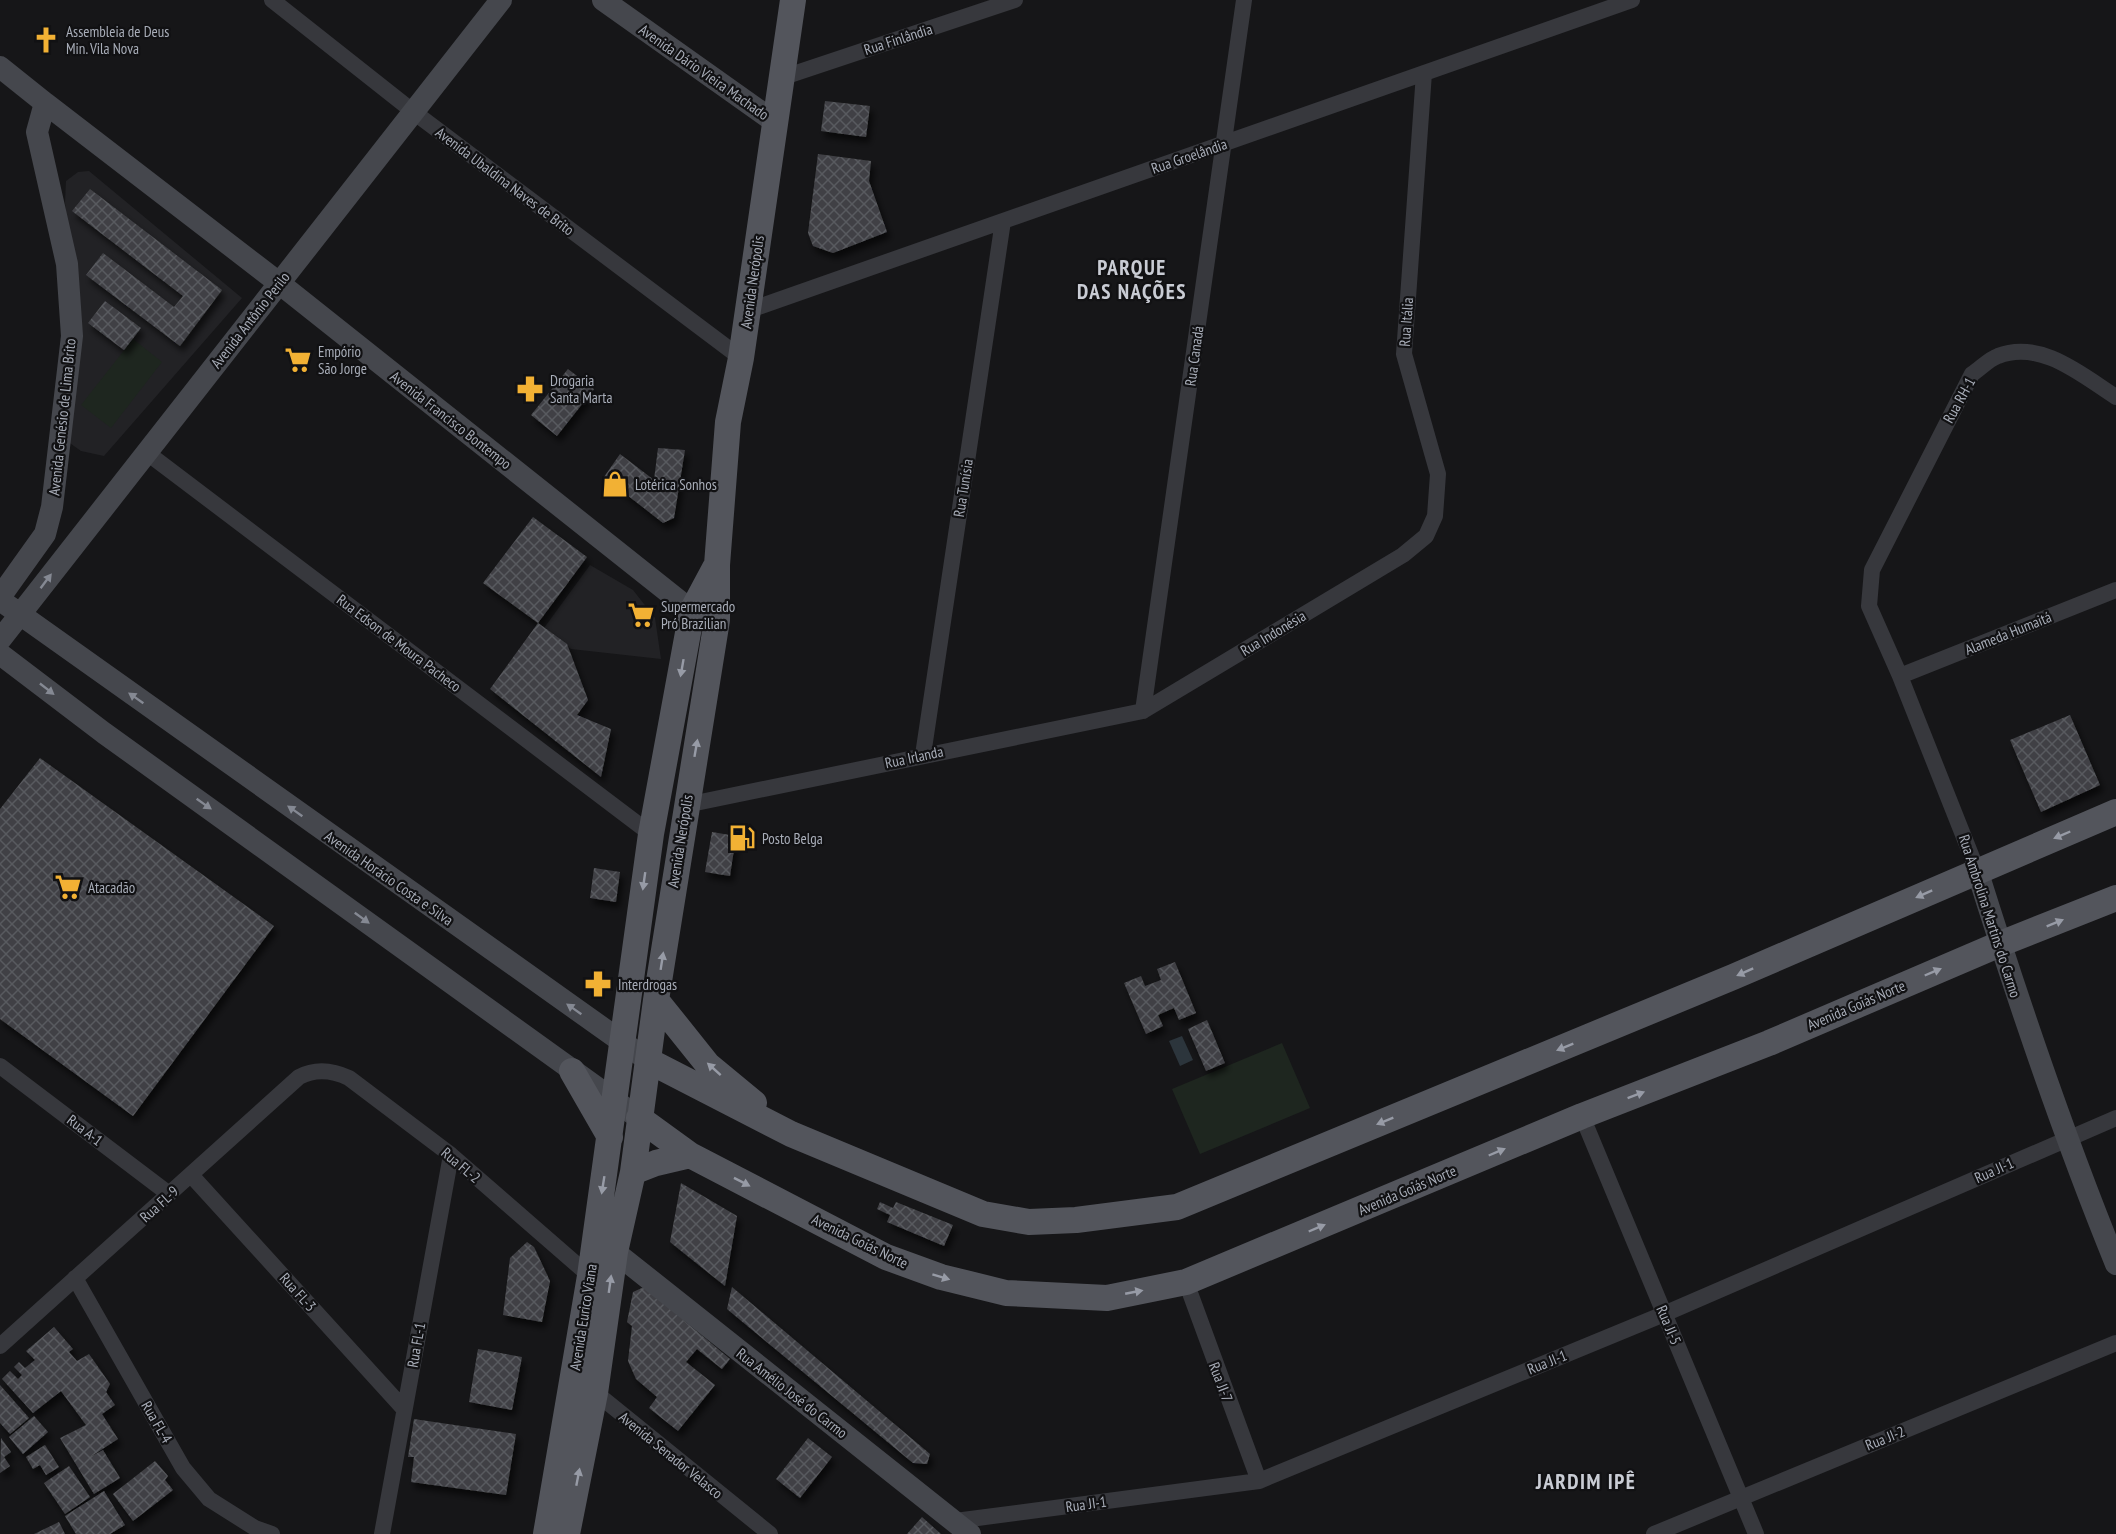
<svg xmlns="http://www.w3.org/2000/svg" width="2116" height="1534" viewBox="0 0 2116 1534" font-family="'PT Sans Narrow',sans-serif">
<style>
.built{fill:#222225}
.pitch{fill:#1e261f}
.water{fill:#2c353c}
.building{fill:url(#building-cross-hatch);filter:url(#shadow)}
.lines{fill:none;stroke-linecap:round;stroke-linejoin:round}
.street{stroke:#37383d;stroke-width:16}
.secondary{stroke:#45474d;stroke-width:22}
.primary{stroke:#53555c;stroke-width:26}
.oneway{fill:#858993}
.oneway2{fill:#979ba6}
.labels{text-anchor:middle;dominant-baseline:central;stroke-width:4.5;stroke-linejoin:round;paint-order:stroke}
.poi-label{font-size:15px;fill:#a8adb8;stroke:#111113;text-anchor:start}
.street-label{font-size:15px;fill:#a8adb8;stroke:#111113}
.district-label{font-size:21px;font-weight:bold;letter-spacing:1.5px;fill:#c9ccd4;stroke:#111113}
</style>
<defs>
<pattern id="building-cross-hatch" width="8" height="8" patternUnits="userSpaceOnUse" patternTransform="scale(1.5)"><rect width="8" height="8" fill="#404145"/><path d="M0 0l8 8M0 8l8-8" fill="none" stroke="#595a5e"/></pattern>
<filter id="shadow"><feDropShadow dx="3.5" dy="6" stdDeviation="3" flood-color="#0009"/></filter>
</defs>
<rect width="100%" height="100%" fill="#161618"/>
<path class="built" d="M 89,171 L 242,298 L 104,456 L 81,451 L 67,441 L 77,330 L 65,202 L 66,181 L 78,172 Z
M 590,565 L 633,590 L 655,618 L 661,659 L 571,649 L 544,628 Z"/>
<path class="pitch" d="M 133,339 L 162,362 L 111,428 L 81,405 Z
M 1282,1043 L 1310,1108 L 1200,1154 L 1172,1089 Z"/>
<path class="water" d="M 1182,1036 L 1193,1060 L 1180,1066 L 1169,1041 Z"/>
<path class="building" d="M 825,101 L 870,106 L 866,137 L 821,131 Z
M 818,154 L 871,161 L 869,181 L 887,232 L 833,253 L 813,246 L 808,233 Z
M 90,189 L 222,290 L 180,346 L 86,275 L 103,253 L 174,307 L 183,296 L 72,211 Z
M 105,301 L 141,328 L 124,350 L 88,323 Z
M 568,369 L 594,389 L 557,436 L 531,415 Z
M 658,448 L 685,450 L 674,518 L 663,523 L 604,477 L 620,454 L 654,480 Z
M 533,517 L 587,557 L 538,623 L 483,583 Z
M 538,623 L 567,644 L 588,700 L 577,715 L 611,729 L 601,777 L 490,689 Z
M 2070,715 L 2100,785 L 2041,812 L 2010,740 Z
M 40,758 L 274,926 L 133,1116 L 0,1019 L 0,809 Z
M 712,832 L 736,836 L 730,876 L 705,872 Z
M 594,868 L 620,872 L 616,902 L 590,898 Z
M 1175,962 L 1196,1013 L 1179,1020 L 1174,1008 L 1158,1015 L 1163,1026 L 1146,1034 L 1124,983 L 1141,976 L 1145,986 L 1161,980 L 1157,969 Z
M 1207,1020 L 1225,1063 L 1206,1071 L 1188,1029 Z
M 681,1183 L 737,1216 L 725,1286 L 670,1242 Z
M 880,1202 L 893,1208 L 896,1202 L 953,1225 L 944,1246 L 887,1222 L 890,1215 L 877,1209 Z
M 527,1242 L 534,1247 L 550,1281 L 542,1322 L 503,1315 L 510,1258 Z
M 644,1287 L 730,1359 L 722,1369 L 697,1349 L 686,1362 L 715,1385 L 678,1431 L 649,1408 L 657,1397 L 636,1379 L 628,1361 L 632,1326 L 627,1322 L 633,1292 Z
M 732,1287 L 930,1454 L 927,1464 L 913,1463 L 727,1309 Z
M 54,1327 L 73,1349 L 69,1352 L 77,1361 L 89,1354 L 110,1384 L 106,1392 L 115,1405 L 102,1414 L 118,1439 L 90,1457 L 103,1450 L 120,1478 L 94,1494 L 60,1438 L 86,1425 L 61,1391 L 33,1413 L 2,1379 L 10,1371 L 18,1379 L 22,1375 L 14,1367 L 19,1362 L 25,1368 L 35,1360 L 26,1351 Z
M 478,1349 L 522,1357 L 512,1410 L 469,1402 Z
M 0,1385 L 29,1418 L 10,1434 L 0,1423 Z
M 34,1416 L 48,1432 L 23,1454 L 9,1437 Z
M 414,1419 L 516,1434 L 506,1495 L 411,1482 L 414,1457 L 408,1457 Z
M 1,1438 L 11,1452 L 4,1457 L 10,1466 L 0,1473 Z
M 808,1438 L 832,1457 L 800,1498 L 776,1479 Z
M 45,1445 L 59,1467 L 46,1475 L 40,1465 L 33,1469 L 26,1457 Z
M 155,1461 L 168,1476 L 165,1480 L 173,1490 L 133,1521 L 113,1494 Z
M 69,1466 L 90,1497 L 65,1514 L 44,1483 Z
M 104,1491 L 125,1525 L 110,1534 L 76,1534 L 65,1516 Z
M 922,1517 L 941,1534 L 907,1534 Z
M 59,1522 L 65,1534 L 34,1534 Z"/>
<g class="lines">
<path class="street" d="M 272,0 L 415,113 L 741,358
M 781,78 L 1015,0
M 747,311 L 1632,0
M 146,452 L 651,834
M 1900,676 L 2116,590
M 1143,711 L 1244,0
M 923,755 L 1003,221
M 686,805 L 1143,711 L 1403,555 L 1426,536 L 1435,516 L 1438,474 L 1404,354 L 1424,73
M 1977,870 L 1900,676 L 1869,606 L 1872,570 L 1972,374 C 1980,369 1989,359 1998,356 C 2041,339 2083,376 2116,397
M 0,1066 L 169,1194
M 1582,1116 L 1756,1534
M 191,1175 L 404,1409
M 75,1278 L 183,1468 L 209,1499 L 255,1528 L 272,1534
M 1186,1282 L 1259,1481
M 0,1346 L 299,1077 C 316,1068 332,1070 349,1078 L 451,1155 L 590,1276
M 591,1389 L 770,1534
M 955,1521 L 1259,1481 L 1664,1314 L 2116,1118
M 382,1534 L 451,1155
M 1654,1534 L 2116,1343"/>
<path class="secondary" d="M 603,0 L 775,122
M 0,67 L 45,103 L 37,132 L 67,264 L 72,336 L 52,507 L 45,534 L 0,597
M 45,103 L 279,283 L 692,611 L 707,617
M 0,600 L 649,1061
M 0,640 L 501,0
M 0,654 L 104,733 L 639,1118
M 1977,870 C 2019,1004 2063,1134 2116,1264
M 615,1252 L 970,1534"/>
<path class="primary" d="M 656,1000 L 708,1065 L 754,1103
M 649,1061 L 791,1134 L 983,1214 L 1029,1222 L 1076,1220 L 1177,1207 L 1733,977 L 2116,812
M 572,1071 L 610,1137
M 639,1118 L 690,1155 L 886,1257 L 941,1277 L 1006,1293 L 1107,1298 L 1186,1282 L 1582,1116 L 1769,1043 L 2000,944 L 2116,898
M 633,1172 L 656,1163 L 690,1155
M 546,1534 L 590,1276 L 651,834 L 692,611 L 715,568
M 567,1534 L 595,1393 L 615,1252 L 633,1172 L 656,1000 L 717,620 L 717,565 L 728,422 L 741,358 L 793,0"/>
</g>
<defs><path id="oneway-solid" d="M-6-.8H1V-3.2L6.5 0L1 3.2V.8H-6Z" transform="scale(1.5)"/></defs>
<g class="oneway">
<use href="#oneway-solid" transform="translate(46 581) rotate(-53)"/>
<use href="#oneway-solid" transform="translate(47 689) rotate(38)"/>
<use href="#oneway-solid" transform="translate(136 698) rotate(-145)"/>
<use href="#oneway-solid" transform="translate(204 804) rotate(35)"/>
<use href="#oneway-solid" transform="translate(295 811) rotate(-145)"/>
<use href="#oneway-solid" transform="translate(362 918) rotate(36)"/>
<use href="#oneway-solid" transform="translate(574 1009) rotate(-145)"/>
</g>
<g class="oneway2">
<use href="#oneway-solid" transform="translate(682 668) rotate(100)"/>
<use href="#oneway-solid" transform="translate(696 748) rotate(-80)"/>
<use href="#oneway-solid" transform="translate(2062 835) rotate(157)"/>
<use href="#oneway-solid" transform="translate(644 881) rotate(98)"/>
<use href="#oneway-solid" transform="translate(1924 894) rotate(156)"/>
<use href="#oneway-solid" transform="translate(2055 923) rotate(-22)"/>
<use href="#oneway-solid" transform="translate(662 961) rotate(-81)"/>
<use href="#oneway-solid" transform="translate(1745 972) rotate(156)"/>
<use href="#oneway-solid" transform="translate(1933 972) rotate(-23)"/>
<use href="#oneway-solid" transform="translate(1565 1047) rotate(158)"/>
<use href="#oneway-solid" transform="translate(714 1069) rotate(-138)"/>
<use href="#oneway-solid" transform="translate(1636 1095) rotate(-21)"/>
<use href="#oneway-solid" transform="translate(1385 1121) rotate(158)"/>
<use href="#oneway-solid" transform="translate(1497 1152) rotate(-23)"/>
<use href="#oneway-solid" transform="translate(742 1182) rotate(27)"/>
<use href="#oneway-solid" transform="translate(603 1185) rotate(99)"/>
<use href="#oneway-solid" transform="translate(1317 1228) rotate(-23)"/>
<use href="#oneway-solid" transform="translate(941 1277) rotate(17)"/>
<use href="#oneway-solid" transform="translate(610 1284) rotate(-82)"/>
<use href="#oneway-solid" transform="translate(1134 1292) rotate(-11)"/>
<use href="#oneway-solid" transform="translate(578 1477) rotate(-79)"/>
</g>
<defs>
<g id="church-bare" transform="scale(2.07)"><path d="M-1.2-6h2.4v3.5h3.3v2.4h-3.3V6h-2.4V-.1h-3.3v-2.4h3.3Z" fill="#f2b134" stroke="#111113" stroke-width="2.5" paint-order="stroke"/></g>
<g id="supermarket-bare" transform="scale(2.07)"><path d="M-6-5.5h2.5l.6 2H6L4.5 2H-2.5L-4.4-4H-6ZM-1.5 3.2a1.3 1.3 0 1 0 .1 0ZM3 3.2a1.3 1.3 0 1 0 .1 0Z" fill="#f2b134" stroke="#111113" stroke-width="2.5" paint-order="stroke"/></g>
<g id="pharmacy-bare" transform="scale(2.07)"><path d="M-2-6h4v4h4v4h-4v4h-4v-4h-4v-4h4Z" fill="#f2b134" stroke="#111113" stroke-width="2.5" paint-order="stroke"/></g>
<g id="shop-bare" transform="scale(2.07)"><path d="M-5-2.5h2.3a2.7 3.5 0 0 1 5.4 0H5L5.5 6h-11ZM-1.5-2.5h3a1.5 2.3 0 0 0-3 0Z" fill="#f2b134" stroke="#111113" stroke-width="2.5" paint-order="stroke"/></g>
<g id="fuel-bare" transform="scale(2.07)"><path d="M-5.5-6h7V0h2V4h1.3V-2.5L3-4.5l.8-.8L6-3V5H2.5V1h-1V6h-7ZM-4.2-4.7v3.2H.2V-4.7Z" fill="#f2b134" stroke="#111113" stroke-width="2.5" paint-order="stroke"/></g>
</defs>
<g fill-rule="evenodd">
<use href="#church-bare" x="46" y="40"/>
<use href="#supermarket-bare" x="298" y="360"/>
<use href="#pharmacy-bare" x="530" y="389"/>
<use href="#shop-bare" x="615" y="484"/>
<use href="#supermarket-bare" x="641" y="615"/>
<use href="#fuel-bare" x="742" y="838"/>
<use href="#supermarket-bare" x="68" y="887"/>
<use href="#pharmacy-bare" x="598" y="984"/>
</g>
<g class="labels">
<g class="poi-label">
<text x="66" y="31">Assembleia de Deus<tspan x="66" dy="17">Min. Vila Nova</tspan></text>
<text x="318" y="351">Empório<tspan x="318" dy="17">São Jorge</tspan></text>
<text x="550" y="380">Drogaria<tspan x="550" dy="17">Santa Marta</tspan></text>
<text x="635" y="484">Lotérica Sonhos</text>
<text x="661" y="606">Supermercado<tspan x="661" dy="17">Pró Brazilian</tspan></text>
<text x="762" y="838">Posto Belga</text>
<text x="88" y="887">Atacadão</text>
<text x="618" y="984">Interdrogas</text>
</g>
<g class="street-label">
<text transform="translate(898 39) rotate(-18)">Rua Finlândia</text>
<text transform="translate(704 72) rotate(35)">Avenida Dário Vieira Machado</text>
<text transform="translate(1189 156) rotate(-19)">Rua Groelândia</text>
<text transform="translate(505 181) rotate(37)">Avenida Ubaldina Naves de Brito</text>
<text transform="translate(752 282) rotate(-82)">Avenida Nerópolis</text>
<text transform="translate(250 320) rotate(-52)">Avenida Antônio Perilo</text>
<text transform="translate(1406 322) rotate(-86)">Rua Itália</text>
<text transform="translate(1194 356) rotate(-82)">Rua Canadá</text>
<text transform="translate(1959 400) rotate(-61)">Rua RH-1</text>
<text transform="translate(62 417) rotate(-84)">Avenida Genésio de Lima Brito</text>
<text transform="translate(451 420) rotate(38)">Avenida Francisco Bontempo</text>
<text transform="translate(963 488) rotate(-81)">Rua Tunísia</text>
<text transform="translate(1273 633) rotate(-31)">Rua Indonésia</text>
<text transform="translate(2008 633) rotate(-22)">Alameda Humaitá</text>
<text transform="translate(399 643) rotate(37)">Rua Edson de Moura Pacheco</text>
<text transform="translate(914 757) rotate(-12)">Rua Irlanda</text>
<text transform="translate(680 841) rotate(-81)">Avenida Nerópolis</text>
<text transform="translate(389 878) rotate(35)">Avenida Horácio Costa e Silva</text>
<text transform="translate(1990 916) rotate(72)">Rua Ambrolina Martins do Carmo</text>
<text transform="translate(1856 1005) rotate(-23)">Avenida Goiás Norte</text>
<text transform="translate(85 1130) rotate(37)">Rua A-1</text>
<text transform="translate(461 1165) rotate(40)">Rua FL-2</text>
<text transform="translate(1994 1170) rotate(-24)">Rua JI-1</text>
<text transform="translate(1407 1190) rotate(-23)">Avenida Goiás Norte</text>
<text transform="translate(159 1204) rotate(-42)">Rua FL-9</text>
<text transform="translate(860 1241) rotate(26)">Avenida Goiás Norte</text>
<text transform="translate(298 1292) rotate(48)">Rua FL-3</text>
<text transform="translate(583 1317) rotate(-81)">Avenida Eurico Viana</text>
<text transform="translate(1669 1325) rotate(67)">Rua JI-5</text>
<text transform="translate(416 1345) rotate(-80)">Rua FL-1</text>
<text transform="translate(1547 1362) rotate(-22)">Rua JI-1</text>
<text transform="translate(1221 1382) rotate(69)">Rua JI-7</text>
<text transform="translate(792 1393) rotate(38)">Rua Amélio José do Carmo</text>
<text transform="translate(157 1422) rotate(60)">Rua FL-4</text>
<text transform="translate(1885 1438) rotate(-22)">Rua JI-2</text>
<text transform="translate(671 1455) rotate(39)">Avenida Senador Velasco</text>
<text transform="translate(1086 1504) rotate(-8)">Rua JI-1</text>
</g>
<g class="district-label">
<text x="1132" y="267">PARQUE<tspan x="1132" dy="24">DAS NAÇÕES</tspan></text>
<text x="1586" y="1481">JARDIM IPÊ</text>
</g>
</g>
</svg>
